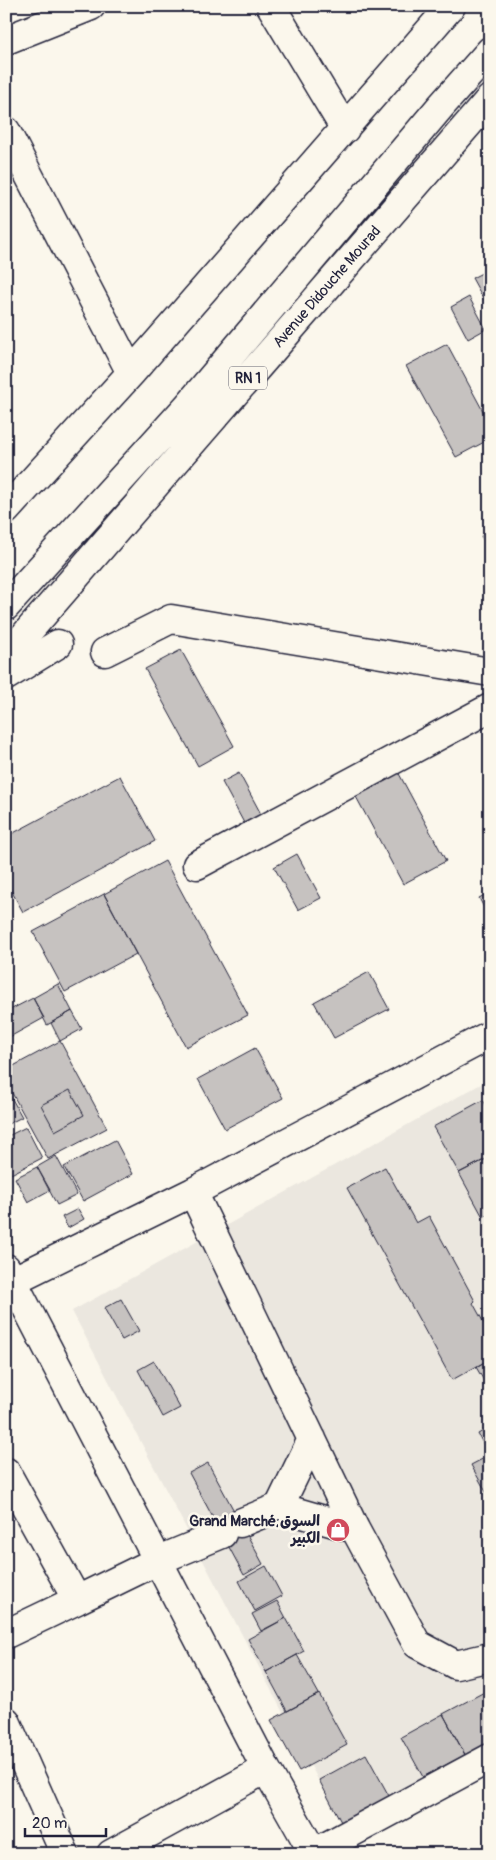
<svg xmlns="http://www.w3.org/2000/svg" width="496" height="1860" viewBox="0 0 496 1860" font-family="Pangolin,'Playpen Sans Arabic',sans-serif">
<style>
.built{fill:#ebe7df}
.building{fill:#c6c2c0;stroke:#22223b}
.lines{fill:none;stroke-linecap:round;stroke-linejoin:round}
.minor-casing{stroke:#22223b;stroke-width:31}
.major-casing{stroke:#22223b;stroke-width:31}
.minor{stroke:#fbf7ec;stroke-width:28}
.major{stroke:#fbf7ec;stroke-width:28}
.labels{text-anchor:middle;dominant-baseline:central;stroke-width:5;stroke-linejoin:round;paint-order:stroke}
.shield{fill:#fbf7ec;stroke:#636270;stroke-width:1}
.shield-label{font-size:14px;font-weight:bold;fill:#22223b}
.street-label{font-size:15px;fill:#22223b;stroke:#fbf7ec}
.poi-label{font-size:15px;font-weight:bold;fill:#22223b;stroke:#fbf7ec;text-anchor:end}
</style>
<rect width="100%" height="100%" fill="#fbf7ec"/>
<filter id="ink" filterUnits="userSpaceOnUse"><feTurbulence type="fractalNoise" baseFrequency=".02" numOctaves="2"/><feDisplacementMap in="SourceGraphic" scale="10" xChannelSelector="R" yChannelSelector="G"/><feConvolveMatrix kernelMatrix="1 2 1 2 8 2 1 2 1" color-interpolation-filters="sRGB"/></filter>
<g filter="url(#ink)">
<path class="built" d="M 490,1079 L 490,1749 L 343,1827 L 72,1311 Z"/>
<path class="building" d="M 490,269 L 490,311 L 472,278 Z
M 469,297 L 486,329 L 468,339 L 451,307 Z
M 447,344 L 490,424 L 490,439 L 456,457 L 406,366 Z
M 490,532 L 490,552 L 481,536 Z
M 181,650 L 234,746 L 198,766 L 145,669 Z
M 397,770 L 446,861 L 403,884 L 354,793 Z
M 239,773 L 261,814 L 244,823 L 222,782 Z
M 120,776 L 155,841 L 23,912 L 6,881 L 6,837 Z
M 297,854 L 321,898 L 298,910 L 274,867 Z
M 165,861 L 248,1015 L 186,1047 L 104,894 Z
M 490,892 L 490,919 L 479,898 Z
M 104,894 L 136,954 L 65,992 L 33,932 Z
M 369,972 L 389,1009 L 334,1038 L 314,1002 Z
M 58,984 L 72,1011 L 47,1025 L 33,998 Z
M 33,998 L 44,1018 L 6,1039 L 6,1012 Z
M 72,1011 L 82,1029 L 60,1041 L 51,1023 Z
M 60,1041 L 107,1128 L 48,1159 L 6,1082 L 6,1070 Z
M 255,1048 L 283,1098 L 225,1129 L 198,1079 Z
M 6,1088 L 22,1117 L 6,1125 Z
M 70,1090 L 84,1115 L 55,1131 L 41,1105 Z
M 483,1100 L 490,1112 L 490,1157 L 459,1173 L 433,1127 Z
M 26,1127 L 42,1158 L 11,1174 L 6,1167 L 6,1137 Z
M 115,1140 L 133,1174 L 83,1201 L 64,1167 Z
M 56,1156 L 77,1195 L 57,1205 L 37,1167 Z
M 488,1158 L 490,1161 L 490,1213 L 483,1217 L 459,1173 Z
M 37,1167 L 50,1190 L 28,1202 L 15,1178 Z
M 385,1167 L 416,1223 L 429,1216 L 475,1301 L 473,1303 L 490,1334 L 490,1359 L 452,1380 L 347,1188 Z
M 78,1209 L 84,1219 L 68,1228 L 62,1217 Z
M 121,1299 L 139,1331 L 122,1340 L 104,1308 Z
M 490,1359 L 490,1391 L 476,1367 Z
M 154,1361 L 180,1408 L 163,1417 L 138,1370 Z
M 490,1427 L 490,1450 L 487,1451 L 478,1434 Z
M 490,1455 L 490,1499 L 471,1465 Z
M 208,1463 L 263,1564 L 244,1575 L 189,1473 Z
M 266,1566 L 282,1596 L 255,1611 L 239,1581 Z
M 277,1601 L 286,1618 L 261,1631 L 252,1614 Z
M 286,1618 L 304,1651 L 266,1672 L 248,1639 Z
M 297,1655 L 319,1694 L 287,1711 L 266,1672 Z
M 490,1689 L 490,1745 L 467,1758 L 443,1714 Z
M 319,1694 L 347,1745 L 299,1771 L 271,1720 Z
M 443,1714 L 465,1755 L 423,1777 L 401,1737 Z
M 366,1754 L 389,1796 L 341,1822 L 319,1780 Z"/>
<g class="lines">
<g class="minor-casing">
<path id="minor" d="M 271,6 L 345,129
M 6,40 L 91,6
M 6,131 L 131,373
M 6,510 L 131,373 L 451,6
M 105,652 L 171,619 L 490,672
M 6,676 L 58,644
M 197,865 L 490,708
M 193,1192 L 355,1529
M 6,1268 L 266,1769 L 314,1854
M 6,1284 L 193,1192 L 490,1035
M 6,1472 L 77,1600 L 6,1634
M 279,1507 L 312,1439
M 240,1523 L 279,1507 L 355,1529 L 417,1644 L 456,1665 L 490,1657
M 77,1600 L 159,1560 L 222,1534
M 6,1721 L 65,1854
M 314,1853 L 490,1758
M 111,1854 L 266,1769"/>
</g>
<g class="major-casing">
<path id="major" d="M 6,606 L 187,407 L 441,106 L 490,51
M 6,657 L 490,99"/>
</g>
<use href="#minor" class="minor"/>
<use href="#major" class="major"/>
</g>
</g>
<defs>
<g id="shop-disc" transform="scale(1.25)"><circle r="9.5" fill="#d1495b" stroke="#fbf7ec"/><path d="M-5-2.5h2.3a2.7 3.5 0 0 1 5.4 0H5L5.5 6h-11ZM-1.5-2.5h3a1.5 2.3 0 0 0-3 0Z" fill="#fff"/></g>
</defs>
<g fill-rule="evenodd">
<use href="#shop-disc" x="338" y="1530"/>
</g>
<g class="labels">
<rect class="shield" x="229" y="366.5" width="38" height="23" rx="4"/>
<g class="shield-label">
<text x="248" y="378">RN 1</text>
</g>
<g class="street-label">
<text transform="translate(327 287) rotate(-49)">Avenue Didouche Mourad</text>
</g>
<g class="poi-label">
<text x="320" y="1521">Grand Marché;السوق<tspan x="320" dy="17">الكبير</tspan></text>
</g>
</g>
<rect width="496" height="1860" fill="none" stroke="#fbf7ec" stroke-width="25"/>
<rect x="12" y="12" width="471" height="1835" fill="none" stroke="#22223b" stroke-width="2" filter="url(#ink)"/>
<path d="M25 1828v8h81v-8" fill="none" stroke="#22223b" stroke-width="2.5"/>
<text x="32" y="1828" font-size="15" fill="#22223b" stroke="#fbf7ec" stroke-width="4" paint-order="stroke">20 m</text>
</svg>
